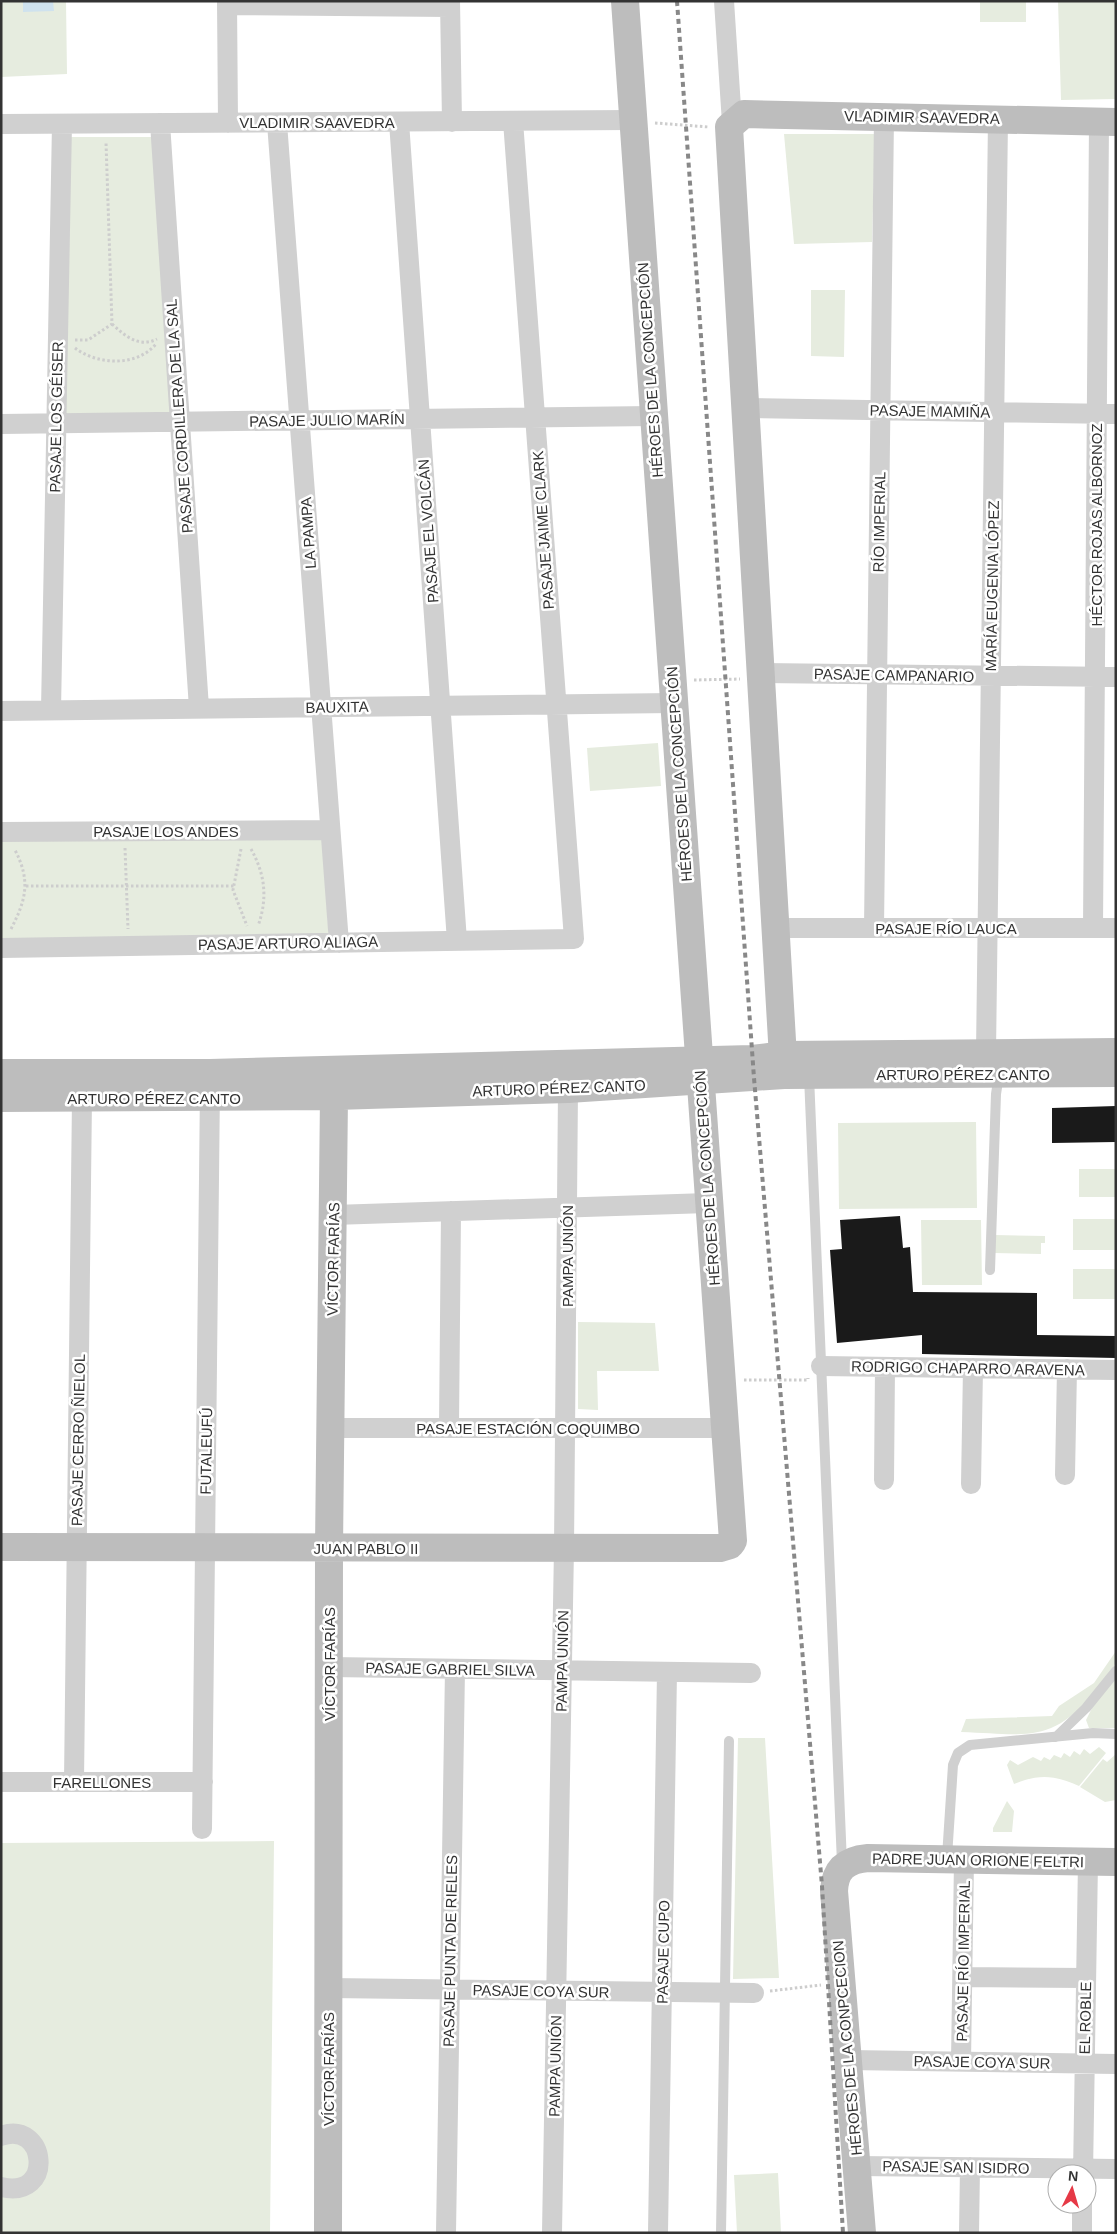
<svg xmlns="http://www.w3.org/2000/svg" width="1117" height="2234" viewBox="0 0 1117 2234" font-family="Arial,sans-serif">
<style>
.green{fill:#e6ecdf}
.water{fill:#cfe2ee}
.building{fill:#1a1a1a}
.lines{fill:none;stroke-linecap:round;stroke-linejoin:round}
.path{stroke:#cdcdcd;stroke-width:3;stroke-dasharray:2.5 2.5;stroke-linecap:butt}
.lane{stroke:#d0d0d0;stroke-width:10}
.street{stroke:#d0d0d0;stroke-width:20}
.secondary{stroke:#bdbdbd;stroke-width:28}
.rail{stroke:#888;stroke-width:4;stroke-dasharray:5 4;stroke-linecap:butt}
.labels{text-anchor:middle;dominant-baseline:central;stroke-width:5;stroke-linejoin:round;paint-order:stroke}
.street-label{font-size:15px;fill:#333;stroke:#fff}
</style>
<rect width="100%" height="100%" fill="#fff"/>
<path class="green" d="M 1,1 L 66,1 L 67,74 L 1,77 Z
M 980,1 L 1026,1 L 1026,22 L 980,22 Z
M 1058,1 L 1116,1 L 1116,99 L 1061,100 Z
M 784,134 L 875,134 L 872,242 L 794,244 Z
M 65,137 L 155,137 L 174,417 L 59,418 Z
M 811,290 L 845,290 L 844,357 L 811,356 Z
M 658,743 L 661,786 L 590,791 L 587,748 Z
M 322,831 L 329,940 L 1,941 L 1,835 Z
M 976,1122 L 977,1208 L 839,1209 L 838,1123 Z
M 1079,1169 L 1116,1169 L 1116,1197 L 1079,1197 Z
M 1073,1219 L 1116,1219 L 1116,1250 L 1073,1250 Z
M 921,1220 L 981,1220 L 982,1285 L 922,1285 Z
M 994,1235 L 1045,1236 L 1045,1243 L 1041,1243 L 1041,1254 L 994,1253 Z
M 1073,1269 L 1116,1269 L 1116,1299 L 1073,1299 Z
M 578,1322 L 655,1323 L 659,1371 L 597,1371 L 598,1410 L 578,1409 Z
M 1116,1651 C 1116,1673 1110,1675 1096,1691 C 1051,1745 1025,1734 961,1732 L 966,1719 L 1052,1716 L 1059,1706 L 1094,1683 Z
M 1116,1677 L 1116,1728 L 1089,1728 L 1086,1720 L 1095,1702 Z
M 738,1738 L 765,1738 L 779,1978 L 733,1979 Z
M 1099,1747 L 1106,1753 L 1079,1786 C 1055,1775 1038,1774 1014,1784 L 1007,1765 L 1010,1760 L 1018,1765 L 1033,1757 L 1041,1761 L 1044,1757 L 1050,1760 L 1054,1755 L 1061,1758 L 1064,1753 L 1070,1757 L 1074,1751 L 1080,1755 L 1084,1749 L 1090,1754 Z
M 1116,1754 L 1116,1800 L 1105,1802 L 1080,1787 L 1103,1759 L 1107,1762 Z
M 1007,1801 L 1014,1811 L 1012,1832 L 993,1832 L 993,1828 Z
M 274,1841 L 270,2233 L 1,2233 L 1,1843 Z
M 778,2173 L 781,2233 L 737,2233 L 734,2175 Z"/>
<path class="water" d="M 23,1 L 53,1 L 54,11 L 23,12 Z"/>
<path class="building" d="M 1116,1106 L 1116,1142 L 1052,1143 L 1052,1108 Z
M 900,1216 L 903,1248 L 910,1247 L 913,1292 L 1037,1293 L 1037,1335 L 1116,1336 L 1116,1358 L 922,1354 L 922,1335 L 837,1343 L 830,1250 L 842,1249 L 840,1220 Z"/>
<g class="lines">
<path class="path" d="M 655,123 L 709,127
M 112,324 C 125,336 139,348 157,339
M 75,340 L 88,340 L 112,324 L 106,142
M 75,348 C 97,365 137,367 156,344
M 694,680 L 740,679
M 125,848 L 128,929
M 241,849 L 233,890 L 247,926
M 251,849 C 265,874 268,898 258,926
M 26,886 L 234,886
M 11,929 C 26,900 31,881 15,850
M 744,1380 L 808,1380 L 808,1378
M 770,1991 L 821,1985"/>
<path class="lane" d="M 809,1076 L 842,1863
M 990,1270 L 996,1094 L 999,1075
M 1056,1737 L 1086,1708 L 1116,1671
M 947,1857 L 953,1765 L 958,1753 L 970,1745 L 1093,1733 L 1116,1734
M 721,2233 L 729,1741"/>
<path class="street" d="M 227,1 L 228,123
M 450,1 L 452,122
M 724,1 L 732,123
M 227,5 L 450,7
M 399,122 L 457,941
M 160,123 L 199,708
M 277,123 L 339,943
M 1,124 L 632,120
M 745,408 L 1116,414
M 1,424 L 653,416
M 761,673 L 1116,677
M 51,710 L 62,124
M 1,711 L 673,703
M 1,832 L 330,830
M 777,928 L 1116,928
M 874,928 L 884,117
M 1093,928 L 1099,121
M 1,948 L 574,939 L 513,121
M 986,1053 L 998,119
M 333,1215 L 708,1203
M 821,1366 L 1116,1370
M 449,1427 L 451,1211
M 331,1428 L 726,1428
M 1065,1475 L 1067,1369
M 884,1480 L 885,1367
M 971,1484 L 973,1368
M 329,1667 L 751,1673
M 1,1782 L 203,1782
M 74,1782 L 82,1098
M 202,1829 L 210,1085
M 963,1977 L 1086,1978
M 329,1988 L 754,1993
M 848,2060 L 1116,2064
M 961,2062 L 964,1860
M 1,2136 C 46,2119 56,2200 1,2187
M 857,2166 L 1116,2169
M 1083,2174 L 1088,1861
M 446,2233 L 455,1669
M 552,2233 L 564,1548 L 568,1089
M 658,2233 L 667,1672
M 969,2233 L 970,2167
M 1082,2233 L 1082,2204"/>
<path class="secondary" d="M 1,1073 L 210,1073 L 752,1059 L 784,1055 L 1116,1052
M 784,1075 L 729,127 L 744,114 L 1116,122
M 1,1098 L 334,1096 L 568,1089 L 784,1075 L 1116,1073
M 1,1547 L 720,1548 L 730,1545 L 733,1541 L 625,1
M 328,2233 L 329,1548 L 334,1096
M 862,2233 L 834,1891 C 835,1869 846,1860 868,1858 L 1116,1862"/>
<path class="rail" d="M 677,1 L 754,1078 L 822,1886 L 843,2233"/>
</g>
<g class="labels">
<g class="street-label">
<text transform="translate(922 117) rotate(1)">VLADIMIR SAAVEDRA</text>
<text x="317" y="122">VLADIMIR SAAVEDRA</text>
<text transform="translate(650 370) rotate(-94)">HÉROES DE LA CONCEPCIÓN</text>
<text transform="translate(930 411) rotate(1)">PASAJE MAMIÑA</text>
<text transform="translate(179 416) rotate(-94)">PASAJE CORDILLERA DE LA SAL</text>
<text transform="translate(56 417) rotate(-89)">PASAJE LOS GÉISER</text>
<text transform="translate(327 420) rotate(-1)">PASAJE JULIO MARÍN</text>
<text transform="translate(879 522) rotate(-89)">RÍO IMPERIAL</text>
<text transform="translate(1096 525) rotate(-90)">HÉCTOR ROJAS ALBORNOZ</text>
<text transform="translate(543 530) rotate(-94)">PASAJE JAIME CLARK</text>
<text transform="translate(428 531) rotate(-94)">PASAJE EL VOLCÁN</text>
<text transform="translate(308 533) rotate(-94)">LA PAMPA</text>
<text transform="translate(992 586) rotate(-89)">MARÍA EUGENIA LÓPEZ</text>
<text transform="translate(894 675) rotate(1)">PASAJE CAMPANARIO</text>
<text transform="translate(337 707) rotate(-1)">BAUXITA</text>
<text transform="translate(679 774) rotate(-94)">HÉROES DE LA CONCEPCIÓN</text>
<text x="166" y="831">PASAJE LOS ANDES</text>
<text x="946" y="928">PASAJE RÍO LAUCA</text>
<text transform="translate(288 943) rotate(-1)">PASAJE ARTURO ALIAGA</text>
<text x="963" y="1074">ARTURO PÉREZ CANTO</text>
<text transform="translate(559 1088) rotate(-2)">ARTURO PÉREZ CANTO</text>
<text x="154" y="1098">ARTURO PÉREZ CANTO</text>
<text transform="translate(707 1178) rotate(-94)">HÉROES DE LA CONCEPCIÓN</text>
<text transform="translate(567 1256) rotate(-90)">PAMPA UNIÓN</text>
<text transform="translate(333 1259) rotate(-89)">VÍCTOR FARÍAS</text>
<text transform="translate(968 1368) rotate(1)">RODRIGO CHAPARRO ARAVENA</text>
<text x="528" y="1428">PASAJE ESTACIÓN COQUIMBO</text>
<text transform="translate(78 1440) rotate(-89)">PASAJE CERRO ÑIELOL</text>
<text transform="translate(206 1451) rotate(-89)">FUTALEUFÚ</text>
<text x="366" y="1548">JUAN PABLO II</text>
<text transform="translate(562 1661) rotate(-89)">PAMPA UNIÓN</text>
<text transform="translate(329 1664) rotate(-90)">VÍCTOR FARÍAS</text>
<text transform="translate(450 1669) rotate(1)">PASAJE GABRIEL SILVA</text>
<text x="102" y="1782">FARELLONES</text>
<text transform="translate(978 1860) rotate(1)">PADRE JUAN ORIONE FELTRI</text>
<text transform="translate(450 1951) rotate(-89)">PASAJE PUNTA DE RIELES</text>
<text transform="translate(663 1952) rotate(-89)">PASAJE CUPO</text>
<text transform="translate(963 1961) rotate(-89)">PASAJE RÍO IMPERIAL</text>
<text transform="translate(541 1991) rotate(1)">PASAJE COYA SUR</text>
<text transform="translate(1085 2018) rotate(-89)">EL ROBLE</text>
<text transform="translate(847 2048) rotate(-95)">HÉROES DE LA CONPCECION</text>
<text transform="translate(982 2062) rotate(1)">PASAJE COYA SUR</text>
<text transform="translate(555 2066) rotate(-89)">PAMPA UNIÓN</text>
<text transform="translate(328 2069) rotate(-90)">VÍCTOR FARÍAS</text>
<text transform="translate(956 2167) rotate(1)">PASAJE SAN ISIDRO</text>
</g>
</g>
<rect width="1117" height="2234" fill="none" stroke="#333333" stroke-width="5"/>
<g transform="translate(1072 2189) rotate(5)"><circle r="24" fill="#ffffff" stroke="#adadad"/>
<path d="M0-4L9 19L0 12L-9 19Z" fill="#e63946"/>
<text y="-8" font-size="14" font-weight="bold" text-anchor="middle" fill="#333333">N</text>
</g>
</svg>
